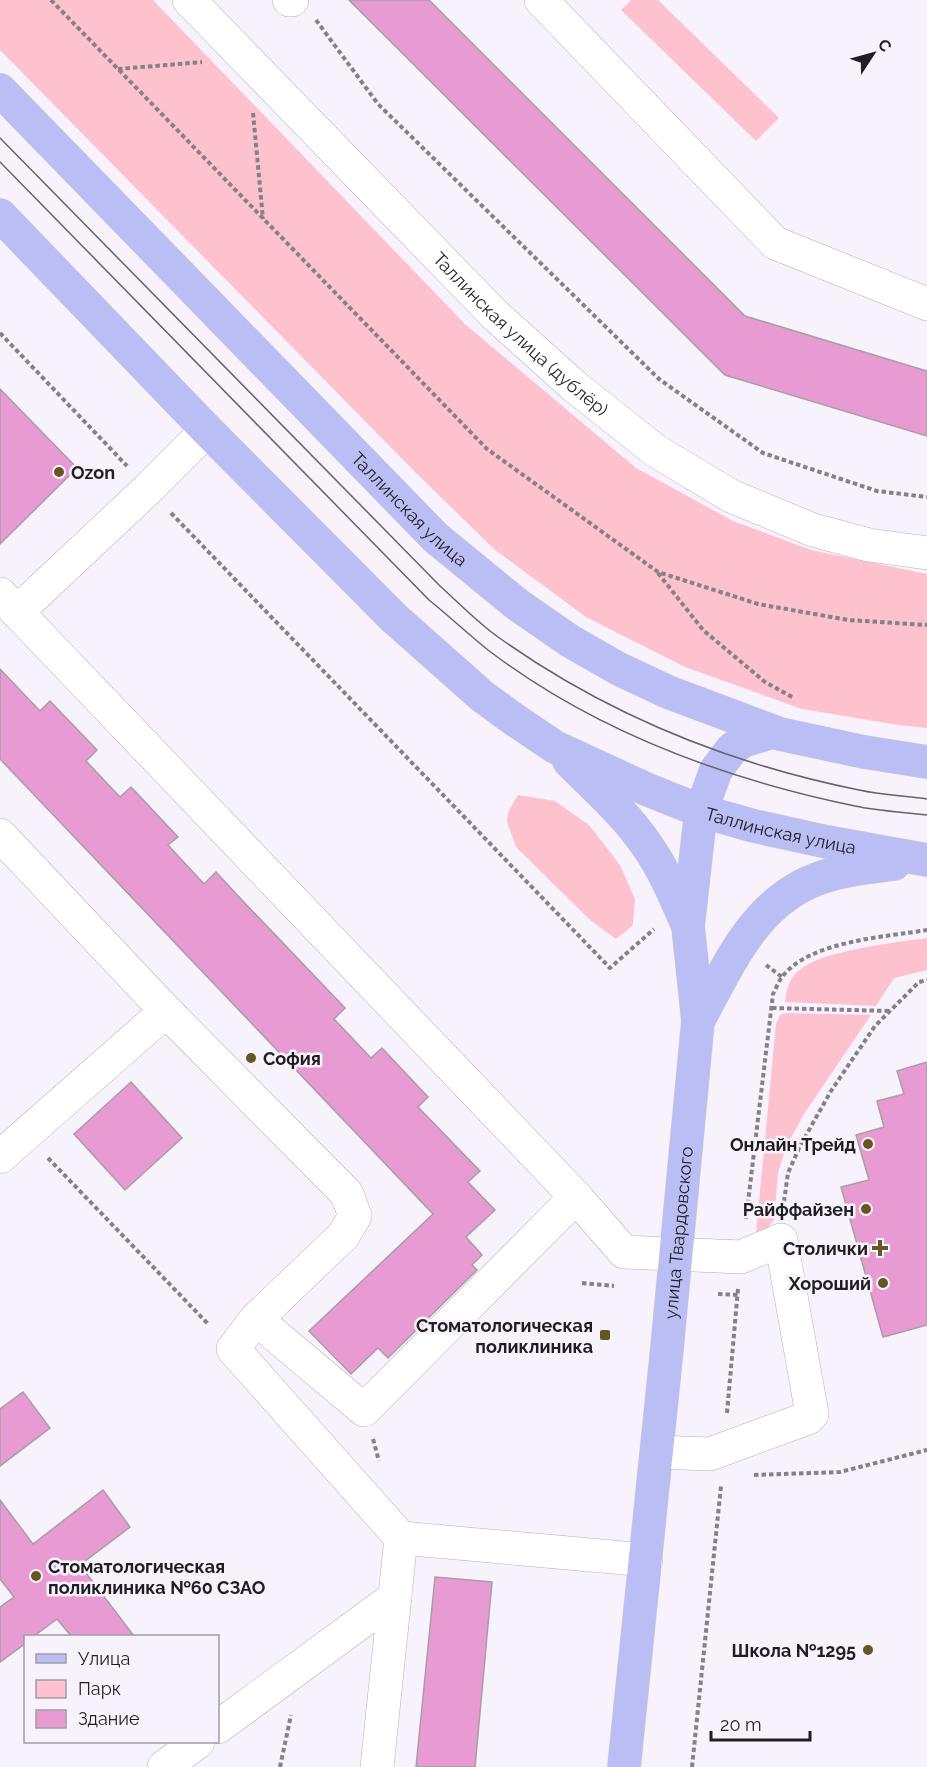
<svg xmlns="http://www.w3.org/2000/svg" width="927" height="1767" viewBox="0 0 927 1767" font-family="Raleway,sans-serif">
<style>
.green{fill:#fdc2cd}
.building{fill:#e79bd2;stroke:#a89ea4;stroke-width:1.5}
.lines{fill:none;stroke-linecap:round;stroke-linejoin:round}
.minor-casing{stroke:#b4afb9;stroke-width:34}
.major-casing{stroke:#d2d2d3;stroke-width:34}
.path{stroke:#858187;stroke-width:4;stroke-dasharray:4.5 3;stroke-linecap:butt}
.minor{stroke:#fff;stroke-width:33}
.major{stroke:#babef4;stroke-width:33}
.tram{stroke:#666369;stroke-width:1.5}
.poi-dot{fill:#655623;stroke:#f7f2fc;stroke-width:2}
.labels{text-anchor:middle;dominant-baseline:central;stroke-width:5;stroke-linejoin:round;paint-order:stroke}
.street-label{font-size:18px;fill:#201e21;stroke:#f7f2fc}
.poi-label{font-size:18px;font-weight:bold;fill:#201e21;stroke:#f7f2fc;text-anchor:end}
</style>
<rect width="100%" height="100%" fill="#f7f2fc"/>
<path class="green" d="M 0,0 L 153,0 L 466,325 L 636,468 L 733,521 L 811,550 L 927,574 L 927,728 L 898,725 L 802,709 L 685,667 L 586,617 L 495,550 L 415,472 L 0,50 Z
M 631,0 L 658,0 L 779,118 L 756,141 L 621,10 Z
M 518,795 L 555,801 L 589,825 L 620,865 L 635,899 L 633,925 L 616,939 L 589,919 L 516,847 L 507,822 L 508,812 Z
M 927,938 L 927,970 L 894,978 L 876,1006 L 785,1002 C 786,991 789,980 797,972 C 820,950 894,943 927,938 Z
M 787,1013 L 871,1015 L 804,1114 L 786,1147 L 778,1173 L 774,1220 L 764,1232 L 756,1233 L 776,1024 L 780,1015 Z"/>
<path class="building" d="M 349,0 L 429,0 L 745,316 L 927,371 L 927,436 L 725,375 Z
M 0,389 L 77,468 L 0,544 Z
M 0,669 L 40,711 L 50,701 L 97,750 L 86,761 L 120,797 L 131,787 L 178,837 L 168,845 L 204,884 L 216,872 L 240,898 L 345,1008 L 334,1019 L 371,1058 L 382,1048 L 428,1097 L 418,1107 L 480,1171 L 468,1182 L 495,1210 L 466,1237 L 482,1255 L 472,1265 L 477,1270 L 388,1358 L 378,1348 L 351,1374 L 309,1331 L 433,1214 L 0,759 Z
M 927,1062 L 927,1325 L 883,1337 L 841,1187 L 869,1180 L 856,1135 L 884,1127 L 877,1101 L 904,1094 L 897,1071 Z
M 131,1082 L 182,1138 L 125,1190 L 74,1134 Z
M 23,1392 L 50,1428 L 0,1466 L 0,1409 Z
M 103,1490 L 130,1527 L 80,1565 L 134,1636 L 71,1636 L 57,1619 L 34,1636 L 26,1636 L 26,1643 L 0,1662 L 0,1607 L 14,1597 L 0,1579 L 0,1500 L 33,1544 Z
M 435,1577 L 492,1582 L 475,1767 L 416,1767 Z"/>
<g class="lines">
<g class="minor-casing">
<g id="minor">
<path id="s1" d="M 189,0 L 494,314 L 574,386 L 656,451 L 731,496 L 813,530 L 869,545 L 927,553"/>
<path d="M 289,0 L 292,0"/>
<path d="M 541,0 L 775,243 L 927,304"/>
<path d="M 0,594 L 17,612 L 148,489 L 207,430"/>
<path d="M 17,612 L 576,1197 L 624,1252 L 741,1257 L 781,1240 L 812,1414 L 808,1418 L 710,1454 L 657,1452"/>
<path d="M 0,835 L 166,1011 L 347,1194 L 355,1216 L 343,1236 L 256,1319 L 364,1410 L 576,1197"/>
<path d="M 0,1157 L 166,1011"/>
<path d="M 256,1319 L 233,1349 L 401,1538"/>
<path d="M 218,1727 L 395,1597"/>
<path d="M 164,1767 L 198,1742"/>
<path d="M 377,1767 L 401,1538 L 646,1560"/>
</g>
</g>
<g class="major-casing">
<g id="major">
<path id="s2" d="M 0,90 L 436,538 L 518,605 L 570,641 L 619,669 L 668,692 L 780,734 L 864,752 L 927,762"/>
<path id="s3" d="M 0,215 L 207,430 L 394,618 L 482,696 L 512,718 L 555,747 L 646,789 L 701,811 L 754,826 L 827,842 L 927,860"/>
<path d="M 569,761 C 597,789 627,815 648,847 C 665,871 676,899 688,926"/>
<path d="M 698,1021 C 730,963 756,897 826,876 C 848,869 871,867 894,864"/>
<path id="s4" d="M 624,1767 L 667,1348 L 698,1021 L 688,926 L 701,811 L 716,770 L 732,749 L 743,741 L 772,732"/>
</g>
</g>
<path class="path" d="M 51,0 L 487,449 L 658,572 L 758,604 L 848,620 L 927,625
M 316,20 L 378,104 L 659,379 L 763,453 L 877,491 L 927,497
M 118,69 L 202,62
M 253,113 L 263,219
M 0,333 L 127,466
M 171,513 L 610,968 L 654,929
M 658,573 L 703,630 L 765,682 L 794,698
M 766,965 L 782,977
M 772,1008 L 890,1011
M 48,1158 L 209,1325
M 783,1209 L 788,1173 L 800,1146 L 831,1091 L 875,1026 L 919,982 L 927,980
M 746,1219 L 773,994 C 776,989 778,982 782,977 C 809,941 885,937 927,930
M 582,1283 L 614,1286
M 718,1294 L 738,1295
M 490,1332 L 579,1327
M 727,1413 L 738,1289
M 373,1439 L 379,1461
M 754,1475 L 840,1472 L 927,1450
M 280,1767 L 291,1715
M 692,1767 L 721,1486"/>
<use href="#minor" class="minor"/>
<use href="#major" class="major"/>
<path class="tram" d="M 0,138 L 440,586 C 459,603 477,622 498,637 C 606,714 730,764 859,790 C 882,795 905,796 927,799
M 0,162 L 429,600 C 449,616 468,634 488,650 C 594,731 725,779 855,806 C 878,811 903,812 927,815"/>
</g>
<g class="poi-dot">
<circle cx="59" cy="472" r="6"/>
<circle cx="251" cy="1058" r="6"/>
<circle cx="868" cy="1144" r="6"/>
<circle cx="866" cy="1209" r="6"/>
<path d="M877 1239h6v6h6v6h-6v6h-6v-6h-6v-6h6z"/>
<circle cx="883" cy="1283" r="6"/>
<rect x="599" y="1329" width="12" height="12" rx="3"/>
<circle cx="36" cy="1576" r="6"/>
<circle cx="868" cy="1650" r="6"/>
</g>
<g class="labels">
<g class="street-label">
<text stroke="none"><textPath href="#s1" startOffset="471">Таллинская улица (дублёр)</textPath></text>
<text stroke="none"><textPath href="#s2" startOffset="586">Таллинская улица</textPath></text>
<text stroke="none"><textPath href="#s3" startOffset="1012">Таллинская улица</textPath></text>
<text stroke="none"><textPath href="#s4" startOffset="537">улица Твардовского</textPath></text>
</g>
<g class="poi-label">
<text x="71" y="472" text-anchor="start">Ozon</text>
<text x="263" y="1058" text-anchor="start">София</text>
<text x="856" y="1144">Онлайн Трейд</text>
<text x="854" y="1209">Райффайзен</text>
<text x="868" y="1248">Столички</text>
<text x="871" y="1283">Хороший</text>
<text x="593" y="1325">Стоматологическая<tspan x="593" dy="21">поликлиника</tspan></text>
<text x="48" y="1566" text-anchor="start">Стоматологическая<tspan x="48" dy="21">поликлиника №60 СЗАО</tspan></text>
<text x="856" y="1650">Школа №1295</text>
</g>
</g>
<rect x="24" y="1635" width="195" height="108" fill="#f7f2fc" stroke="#a19da4" stroke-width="1.5"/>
<rect x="36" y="1654" width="30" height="9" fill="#babef4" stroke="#a19da4" stroke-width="1.5"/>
<text x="78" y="1665" font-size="18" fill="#201e21">Улица</text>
<rect x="36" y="1680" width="30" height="18" fill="#fdc2cd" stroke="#a19da4" stroke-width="1.5"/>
<text x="78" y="1695" font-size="18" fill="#201e21">Парк</text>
<rect x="36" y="1710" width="30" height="18" fill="#e79bd2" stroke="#a19da4" stroke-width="1.5"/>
<text x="78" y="1725" font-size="18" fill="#201e21">Здание</text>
<g transform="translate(873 54) rotate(54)" stroke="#f7f2fc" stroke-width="4.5" paint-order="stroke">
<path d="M0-4.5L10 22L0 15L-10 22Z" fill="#201e21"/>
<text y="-9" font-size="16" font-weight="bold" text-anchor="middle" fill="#201e21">С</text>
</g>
<path d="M711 1731v9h99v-9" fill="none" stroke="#201e21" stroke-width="3"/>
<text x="720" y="1731" font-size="18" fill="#201e21" stroke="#f7f2fc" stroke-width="4.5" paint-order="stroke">20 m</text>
</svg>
